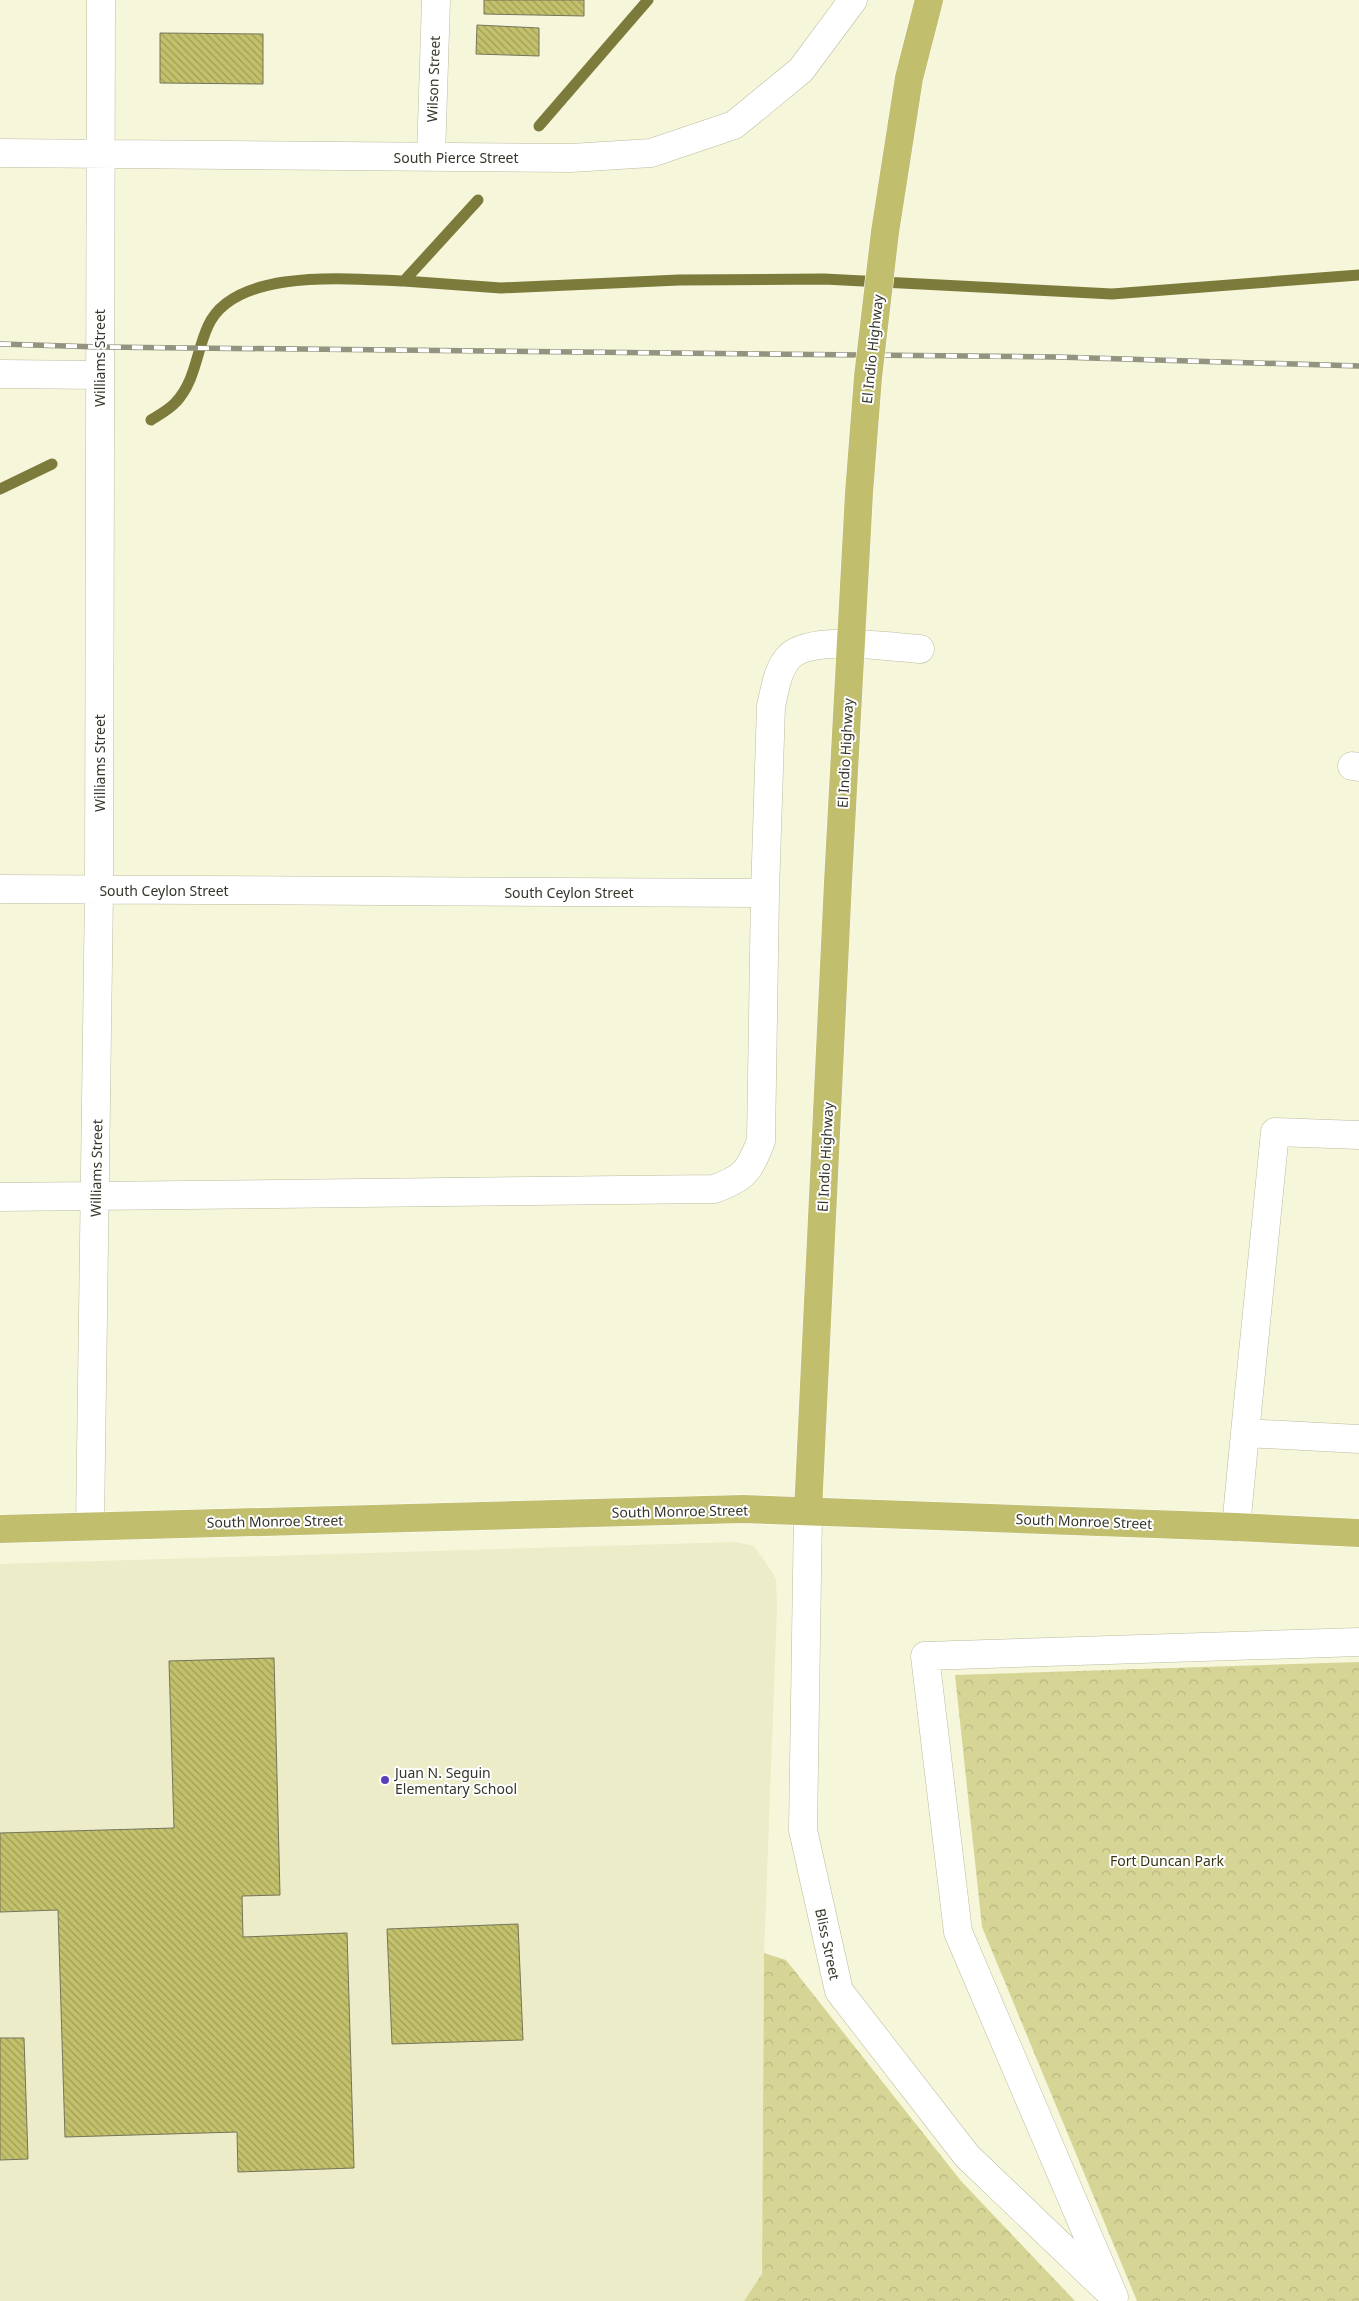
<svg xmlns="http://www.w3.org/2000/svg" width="1359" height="2301" viewBox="0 0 1359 2301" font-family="'Noto Sans',sans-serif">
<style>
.built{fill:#ececc8}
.park{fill:url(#park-crowns)}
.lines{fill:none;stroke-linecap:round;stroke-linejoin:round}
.stream{stroke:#7d7b3c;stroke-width:11}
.building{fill:url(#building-back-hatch);stroke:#75755c}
.minor-casing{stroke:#bcbca1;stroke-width:29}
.major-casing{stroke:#fff;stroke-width:29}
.minor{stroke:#fff;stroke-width:28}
.major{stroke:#c1be6e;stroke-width:28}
.rail-casing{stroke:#93937f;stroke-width:5.5}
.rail{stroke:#fff;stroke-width:4;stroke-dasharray:11;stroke-linecap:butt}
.major-bridge-casing{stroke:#fff;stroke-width:29;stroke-linecap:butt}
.major-bridge{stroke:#c1be6e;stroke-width:28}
.poi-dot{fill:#5a40b8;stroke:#fff;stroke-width:2}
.labels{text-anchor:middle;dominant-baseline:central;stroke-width:4;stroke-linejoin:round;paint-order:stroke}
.street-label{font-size:14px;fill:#35352a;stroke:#fff}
.poi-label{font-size:14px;fill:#35352a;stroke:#fff;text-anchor:start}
.park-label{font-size:14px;fill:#393812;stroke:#fff}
</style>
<defs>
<pattern id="park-crowns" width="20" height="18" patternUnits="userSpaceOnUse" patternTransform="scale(1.25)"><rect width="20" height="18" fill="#d6d595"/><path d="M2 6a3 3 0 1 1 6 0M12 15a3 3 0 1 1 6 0" fill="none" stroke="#b8b781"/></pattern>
<pattern id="building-back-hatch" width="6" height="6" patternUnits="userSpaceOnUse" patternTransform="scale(1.25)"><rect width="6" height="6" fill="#c3c16b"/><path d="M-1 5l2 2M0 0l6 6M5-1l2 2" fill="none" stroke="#9f9e58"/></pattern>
</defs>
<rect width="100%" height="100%" fill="#f6f6da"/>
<path class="built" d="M 736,1542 L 754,1546 L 764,1560 L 776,1579 L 777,1608 L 764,1953 L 762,2274 L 744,2301 L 0,2301 L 0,1564 Z"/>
<path class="park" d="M 1359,1662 L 1359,2301 L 1137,2301 L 982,1927 L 955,1675 Z
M 764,1953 L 786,1960 L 961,2181 L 1075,2301 L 744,2301 L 762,2274 Z"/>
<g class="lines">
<path class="stream" d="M 539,126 L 648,0
M 404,281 L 501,288 L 679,280 L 824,279 L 1112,294 L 1359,275
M 151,420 C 159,415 170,409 176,402 C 196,380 196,352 208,326 C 234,267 350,279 404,281 L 478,200
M 0,489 L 52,464"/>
</g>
<path class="building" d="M 484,0 L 584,0 L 584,16 L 484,14 Z
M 477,25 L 539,28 L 539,56 L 476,54 Z
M 160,33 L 263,34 L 263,84 L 160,83 Z
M 274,1658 L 280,1895 L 242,1896 L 243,1937 L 347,1933 L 354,2168 L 238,2172 L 237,2132 L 65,2137 L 58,1910 L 0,1912 L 0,1833 L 174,1828 L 169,1661 Z
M 518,1924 L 523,2040 L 392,2044 L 387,1929 Z
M 0,2038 L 24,2038 L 28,2159 L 0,2160 Z"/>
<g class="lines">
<g class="minor-casing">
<path id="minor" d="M 0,153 L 571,158 L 651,153 L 734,125 L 801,70 L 853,0
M 431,157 L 436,0
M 0,374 L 99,375
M 1352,766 L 1359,767
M 0,889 L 765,893 L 771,706 C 775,690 777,669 790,656 C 813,635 889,647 920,649
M 0,1197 L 714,1189 C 745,1178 749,1171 761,1141 L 765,893
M 1245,1433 L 1275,1132 L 1359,1135
M 808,1511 L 803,1830 L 839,1991 L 967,2156 L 1106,2289
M 90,1526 L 99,890 L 101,0
M 1236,1527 L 1245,1433 L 1359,1439
M 1114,2297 L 958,1932 L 925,1656 L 1359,1642"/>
</g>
<g class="major-casing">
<path id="major" d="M 808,1511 L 838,882
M 0,1529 L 743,1509 L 1236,1527 L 1359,1533"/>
</g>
<use href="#minor" class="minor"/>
<use href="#major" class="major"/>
<g class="rail-casing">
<path id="rail" d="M 0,344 L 99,347 L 1057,357 L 1359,366"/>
</g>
<use href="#rail" class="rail"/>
<g class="major-bridge-casing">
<path id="major-bridge" d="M 838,882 L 859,493 L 868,377 L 885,232 L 909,78 L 929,0"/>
</g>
<use href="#major-bridge" class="major-bridge"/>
</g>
<circle class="poi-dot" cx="385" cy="1780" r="5"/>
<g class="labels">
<g class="street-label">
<text transform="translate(433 79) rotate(-88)">Wilson Street</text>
<text x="456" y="157">South Pierce Street</text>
<text transform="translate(872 349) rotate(-84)">El Indio Highway</text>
<text transform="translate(99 358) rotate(-90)">Williams Street</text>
<text transform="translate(845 753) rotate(-87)">El Indio Highway</text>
<text transform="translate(99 763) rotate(-90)">Williams Street</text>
<text x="164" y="890">South Ceylon Street</text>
<text x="569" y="892">South Ceylon Street</text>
<text transform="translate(825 1157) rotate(-87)">El Indio Highway</text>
<text transform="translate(96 1168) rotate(-89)">Williams Street</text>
<text transform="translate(680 1511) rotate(-1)">South Monroe Street</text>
<text transform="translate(275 1521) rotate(-1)">South Monroe Street</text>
<text transform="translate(1084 1521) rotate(2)">South Monroe Street</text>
<text transform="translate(828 1944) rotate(78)">Bliss Street</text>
</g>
<g class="poi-label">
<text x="395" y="1772">Juan N. Seguin<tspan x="395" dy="16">Elementary School</tspan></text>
</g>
<g class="park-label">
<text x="1167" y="1860">Fort Duncan Park</text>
</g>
</g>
</svg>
